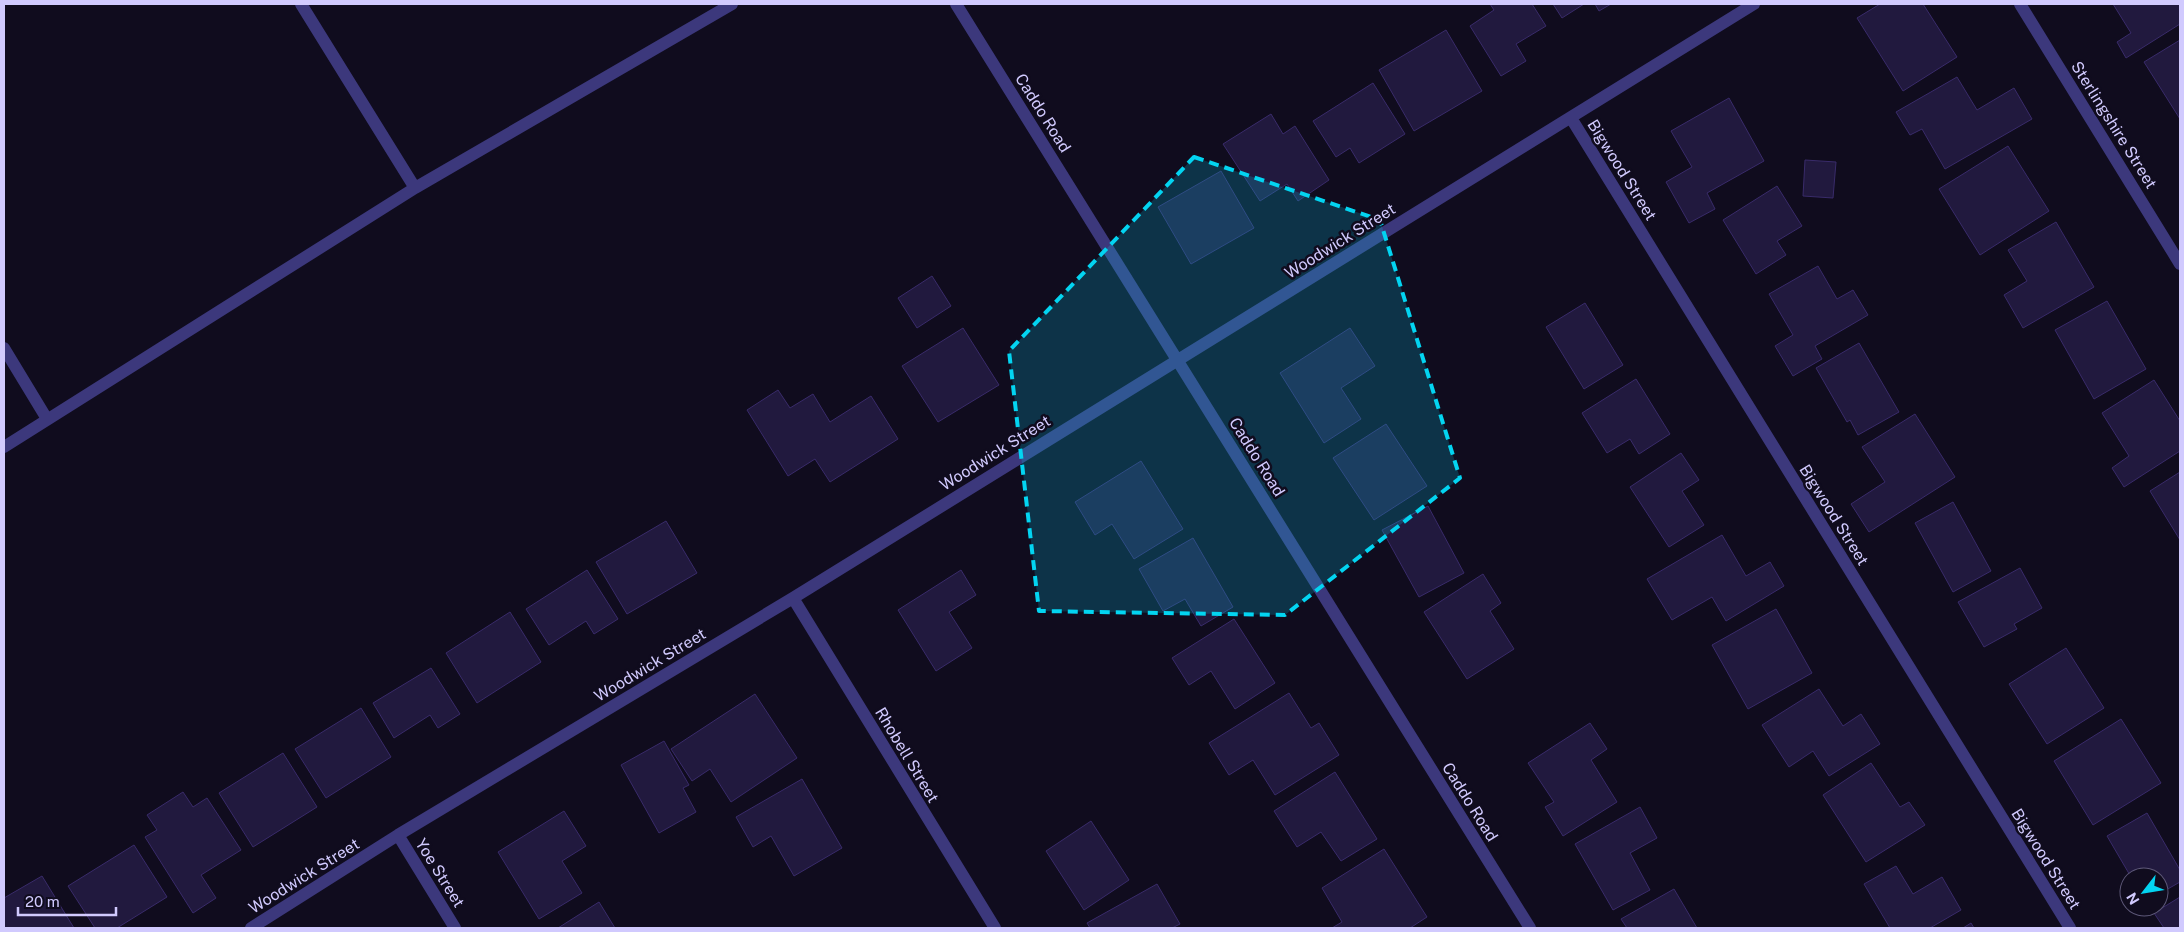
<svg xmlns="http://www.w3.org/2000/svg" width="2184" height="932" viewBox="0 0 2184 932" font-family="'Public Sans',sans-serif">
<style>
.building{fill:#21193e;stroke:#392b6a}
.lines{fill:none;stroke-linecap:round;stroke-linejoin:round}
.minor{stroke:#3c387c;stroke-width:12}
.marked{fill:#03d4f1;fill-opacity:0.2;stroke:#03d4f1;stroke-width:4;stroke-dasharray:10 6;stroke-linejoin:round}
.labels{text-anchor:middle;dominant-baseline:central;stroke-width:5;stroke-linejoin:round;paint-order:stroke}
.street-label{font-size:16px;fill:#d1cafe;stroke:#100c1e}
</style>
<rect width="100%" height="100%" fill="#100c1e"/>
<path class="building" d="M 1490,4 L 1532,4 L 1546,26 L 1516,44 L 1526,61 L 1501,76 L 1470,26 L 1494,10 Z
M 1553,4 L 1584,4 L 1562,18 Z
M 1595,4 L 1611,4 L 1599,11 Z
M 1880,4 L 1923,4 L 1957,57 L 1903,91 L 1857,18 Z
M 2113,4 L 2180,4 L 2180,24 L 2126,58 L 2117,42 L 2131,33 Z
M 1446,30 L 1482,91 L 1414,131 L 1379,70 Z
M 2180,40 L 2180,119 L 2144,62 Z
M 1957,77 L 1977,110 L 2014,88 L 2032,119 L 1945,169 L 1922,129 L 1910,135 L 1896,112 Z
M 1373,83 L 1405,134 L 1359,163 L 1350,148 L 1336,157 L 1313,121 Z
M 1729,98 L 1764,161 L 1707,193 L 1715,209 L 1689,223 L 1666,182 L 1692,167 L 1671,131 Z
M 1271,114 L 1283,134 L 1295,126 L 1329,180 L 1298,201 L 1287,184 L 1260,201 L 1223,144 Z
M 2008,146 L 2049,211 L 1980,255 L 1939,189 Z
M 1805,160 L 1836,162 L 1833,198 L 1803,196 Z
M 1221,171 L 1254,228 L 1191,264 L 1158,207 Z
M 1777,186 L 1802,226 L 1777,241 L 1786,255 L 1756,274 L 1723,220 Z
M 2056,222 L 2094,287 L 2023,328 L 2004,295 L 2027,281 L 2008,250 Z
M 1818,266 L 1837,299 L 1853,290 L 1868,315 L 1815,346 L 1822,359 L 1793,376 L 1775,346 L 1793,335 L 1769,294 Z
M 932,276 L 951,306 L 917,328 L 898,298 Z
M 2107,301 L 2146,369 L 2094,399 L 2055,330 Z
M 1585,303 L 1623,365 L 1584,389 L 1546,327 Z
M 963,328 L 999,385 L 938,422 L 902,366 Z
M 1350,328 L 1375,366 L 1341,388 L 1361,419 L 1324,443 L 1280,373 Z
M 1859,343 L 1899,412 L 1858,435 L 1850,420 L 1847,422 L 1816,368 Z
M 1636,379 L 1670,434 L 1639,454 L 1630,439 L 1607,453 L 1582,413 Z
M 2154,380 L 2180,421 L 2180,451 L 2124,487 L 2112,468 L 2129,456 L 2102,413 Z
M 778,390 L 790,408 L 813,394 L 830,422 L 871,396 L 898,439 L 830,482 L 815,459 L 788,476 L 747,410 Z
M 1915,414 L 1955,477 L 1869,532 L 1851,504 L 1885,482 L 1862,447 Z
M 1386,424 L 1427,486 L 1374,520 L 1333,458 Z
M 1681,453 L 1699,480 L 1682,491 L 1704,525 L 1669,547 L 1630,487 Z
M 1141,461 L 1183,529 L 1134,559 L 1112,524 L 1095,535 L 1075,502 Z
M 2180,472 L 2180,540 L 2150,491 Z
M 1953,502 L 1991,571 L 1953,592 L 1915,523 Z
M 1428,506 L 1464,573 L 1419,597 L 1382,530 Z
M 666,521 L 697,573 L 627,614 L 596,562 Z
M 1722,535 L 1746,576 L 1770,562 L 1784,586 L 1726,621 L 1712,597 L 1672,620 L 1647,579 Z
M 1193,538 L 1233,607 L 1201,626 L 1185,599 L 1163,611 L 1139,569 Z
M 2020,568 L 2042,608 L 2014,624 L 2017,629 L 1984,647 L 1958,602 Z
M 587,570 L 618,619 L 594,634 L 586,621 L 549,645 L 526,609 Z
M 961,570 L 976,595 L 949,612 L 972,648 L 936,671 L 898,610 Z
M 1483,574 L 1501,603 L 1490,611 L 1514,649 L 1467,679 L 1424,612 Z
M 1776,609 L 1812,673 L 1748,709 L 1712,645 Z
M 510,612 L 541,662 L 477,703 L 446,653 Z
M 1234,619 L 1275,683 L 1235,709 L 1211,671 L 1189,685 L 1172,658 Z
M 2066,648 L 2104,708 L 2047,744 L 2009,684 Z
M 431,668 L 460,714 L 438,728 L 430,715 L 394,738 L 373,703 Z
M 1819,689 L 1843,726 L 1861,714 L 1880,744 L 1829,776 L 1813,751 L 1789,767 L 1762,725 Z
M 1289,693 L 1311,728 L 1319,723 L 1339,755 L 1275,795 L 1253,760 L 1229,775 L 1209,743 Z
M 755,694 L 797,758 L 731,802 L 710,769 L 692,781 L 671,749 Z
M 361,708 L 391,757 L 326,798 L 295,749 Z
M 2121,719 L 2161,783 L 2093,825 L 2054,761 Z
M 1590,723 L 1607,749 L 1591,760 L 1617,802 L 1563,836 L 1545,807 L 1554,802 L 1528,763 Z
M 664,741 L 689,785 L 683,788 L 696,812 L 659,833 L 621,765 Z
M 283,753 L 317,807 L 253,847 L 219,793 Z
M 1871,763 L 1900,807 L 1909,802 L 1925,825 L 1866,862 L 1823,795 Z
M 1335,772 L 1377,839 L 1341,861 L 1321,832 L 1297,847 L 1274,811 Z
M 802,779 L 842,848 L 794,876 L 771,836 L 753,847 L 736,817 Z
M 183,792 L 193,807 L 207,798 L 241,850 L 201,875 L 216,898 L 193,913 L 145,837 L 157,830 L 147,815 Z
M 1640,807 L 1657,838 L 1630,853 L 1650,890 L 1613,910 L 1575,844 Z
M 564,811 L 586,846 L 562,861 L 582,893 L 539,919 L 498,852 Z
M 2147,813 L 2180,870 L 2180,882 L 2159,894 L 2159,877 L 2131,877 L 2107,836 Z
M 1091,821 L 1129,880 L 1084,910 L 1046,851 Z
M 134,845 L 167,897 L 117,928 L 95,928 L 68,886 Z
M 1384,849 L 1427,917 L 1410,928 L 1332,928 L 1342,922 L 1322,888 Z
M 1896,866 L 1913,894 L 1942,877 L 1961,910 L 1930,928 L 1890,928 L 1864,884 Z
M 42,876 L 74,928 L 4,928 L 4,898 Z
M 1157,884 L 1180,924 L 1172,928 L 1090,928 L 1087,923 Z
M 1674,889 L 1697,928 L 1627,928 L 1621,919 Z
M 2180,897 L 2180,928 L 2164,928 L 2154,913 Z
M 599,902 L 615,928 L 558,928 Z
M 1971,923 L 1974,928 L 1963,928 Z"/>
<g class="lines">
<path class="minor" d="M 301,4 L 415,188
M 956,4 L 1530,928
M 2020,4 L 2180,264
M 1571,118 L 2070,928
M 4,348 L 47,419
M 4,447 L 415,188 L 732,4
M 793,598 L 995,928
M 398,835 L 455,928
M 251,928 L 398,835 L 793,598 L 1754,4"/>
</g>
<path class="marked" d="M 1194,157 L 1380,220 L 1460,478 L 1285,615 L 1039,611 L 1009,351 Z"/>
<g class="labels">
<g class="street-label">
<text transform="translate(1043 113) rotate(58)">Caddo Road</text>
<text transform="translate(2114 125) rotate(58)">Sterlingshire Street</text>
<text transform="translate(1622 170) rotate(58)">Bigwood Street</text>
<text transform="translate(1340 241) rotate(-32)">Woodwick Street</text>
<text transform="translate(995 453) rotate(-32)">Woodwick Street</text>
<text transform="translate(1257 457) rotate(58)">Caddo Road</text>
<text transform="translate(1834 515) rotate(58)">Bigwood Street</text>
<text transform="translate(650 665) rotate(-31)">Woodwick Street</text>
<text transform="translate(907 755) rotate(59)">Rhobell Street</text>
<text transform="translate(1470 802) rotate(58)">Caddo Road</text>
<text transform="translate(2046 859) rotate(58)">Bigwood Street</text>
<text transform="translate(440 873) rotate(58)">Yoe Street</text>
<text transform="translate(304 876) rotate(-32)">Woodwick Street</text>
</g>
</g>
<rect width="2184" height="932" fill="none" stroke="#d1cafe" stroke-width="10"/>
<g transform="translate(2144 892) rotate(239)"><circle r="24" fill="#100c1e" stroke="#5d5878"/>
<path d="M0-4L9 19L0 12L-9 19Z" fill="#03d4f1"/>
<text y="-8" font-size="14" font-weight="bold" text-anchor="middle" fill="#d1cafe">N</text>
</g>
<path d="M18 907v8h98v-8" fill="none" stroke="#d1cafe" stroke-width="2.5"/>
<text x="25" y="907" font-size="15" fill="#d1cafe" stroke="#100c1e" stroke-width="4" paint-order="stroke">20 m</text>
</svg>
